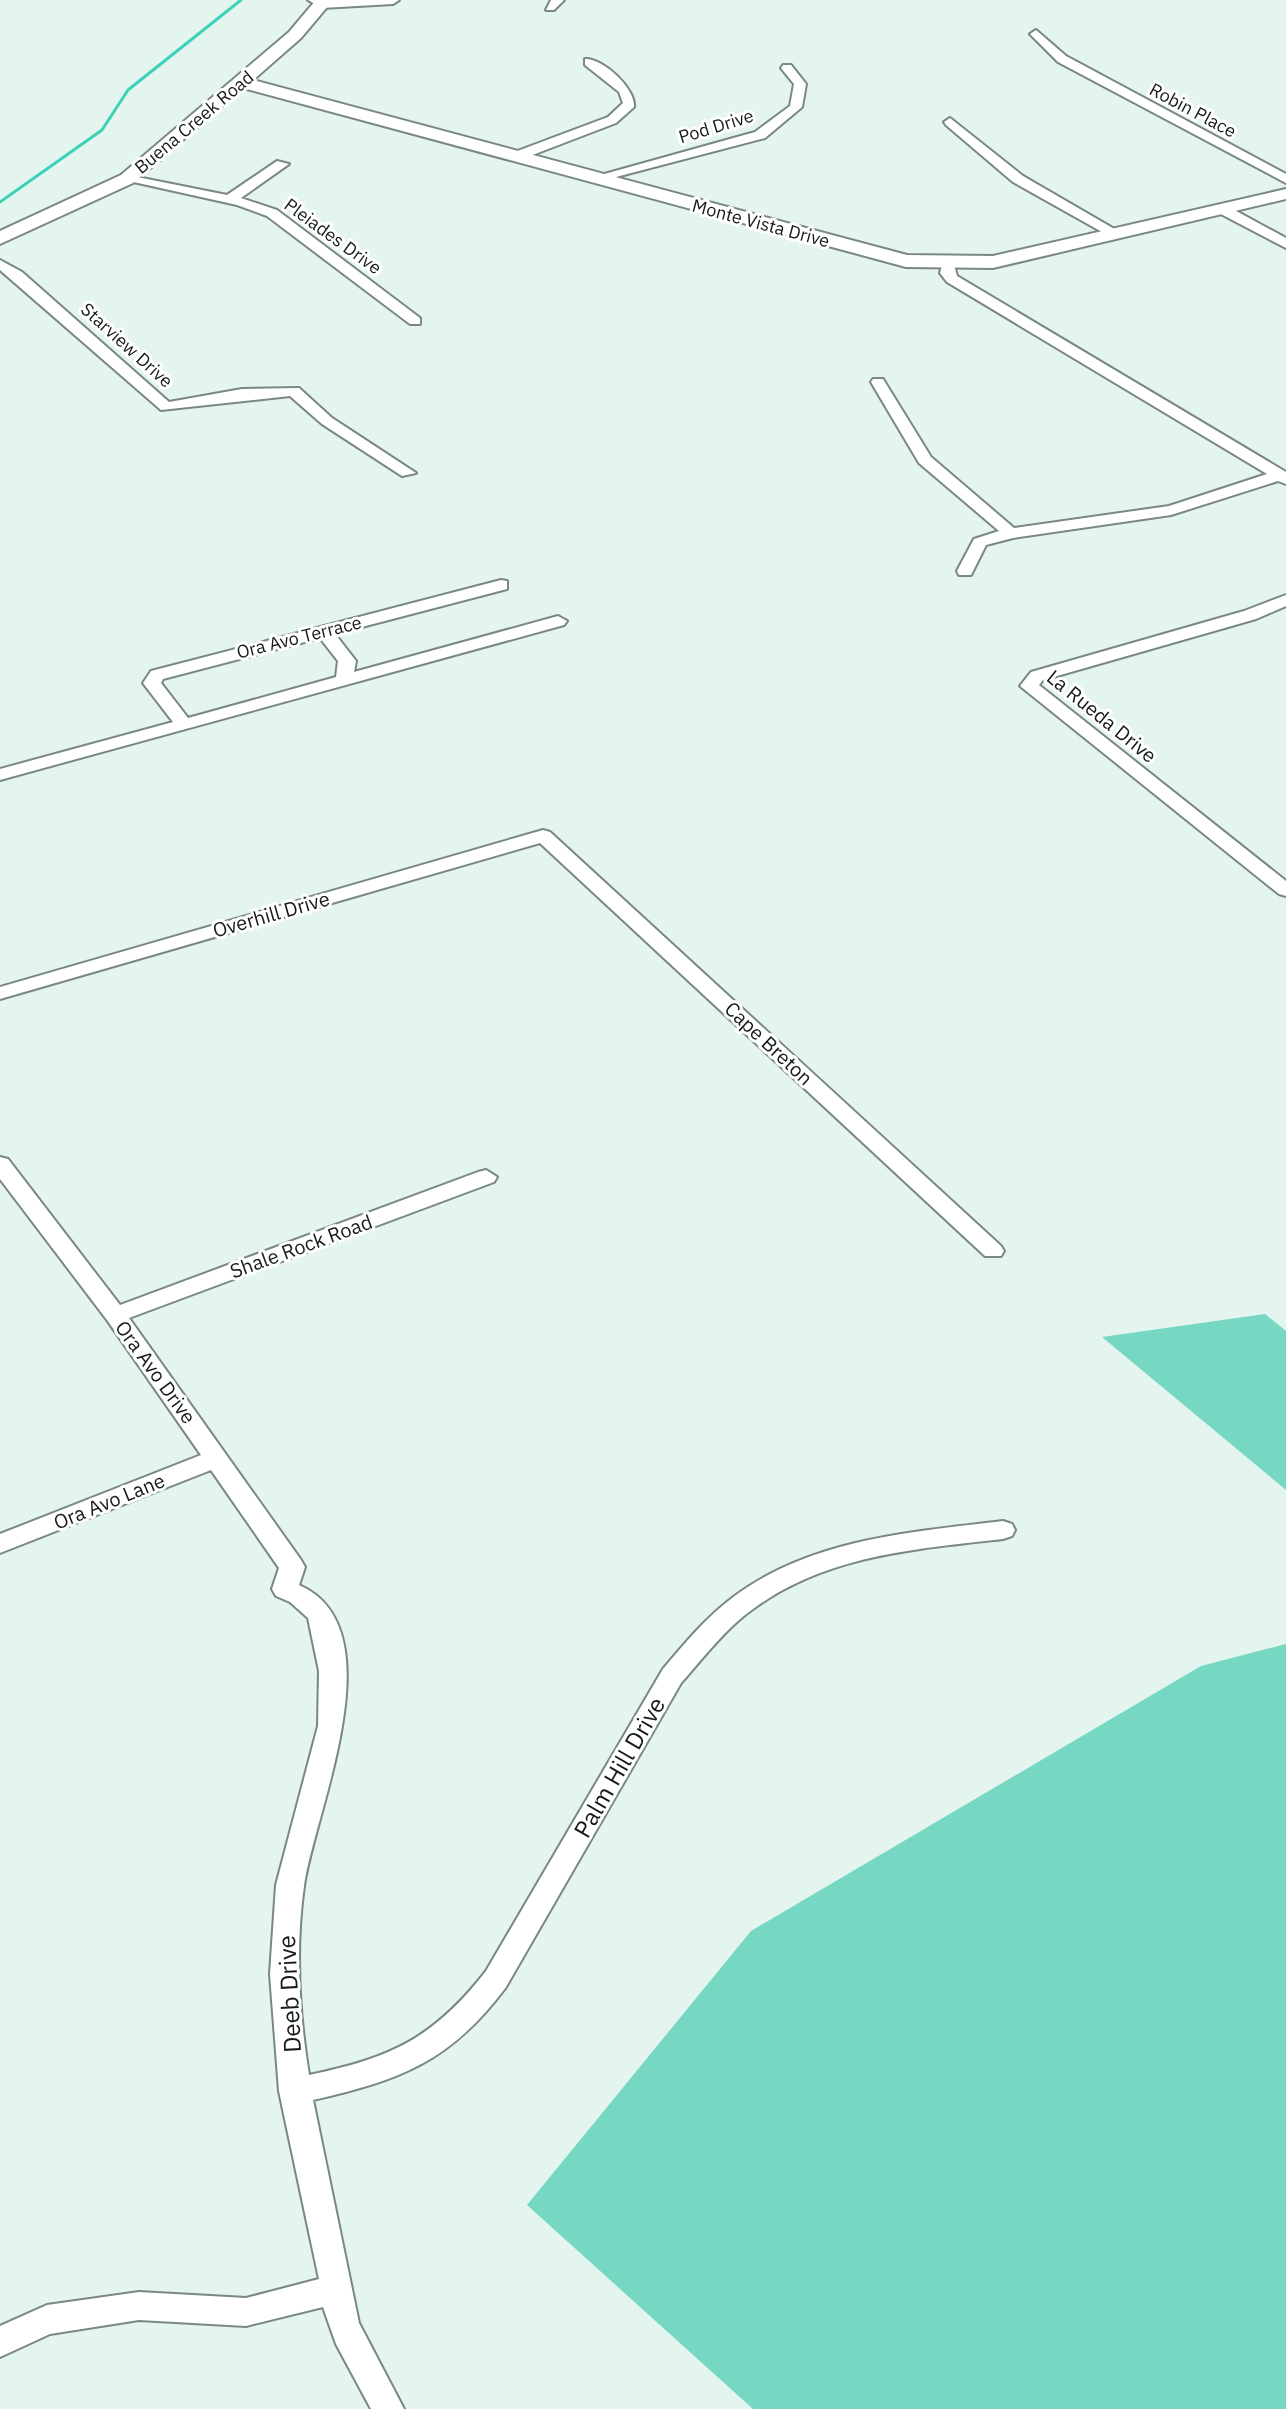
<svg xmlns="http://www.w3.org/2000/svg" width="1286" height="2409" viewBox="0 0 1286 2409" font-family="'IBM Plex Sans',sans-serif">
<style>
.green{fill:#76d7c2}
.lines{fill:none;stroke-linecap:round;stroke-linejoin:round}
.stream{stroke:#3dd2b7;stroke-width:3}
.street-casing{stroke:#798884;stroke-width:4}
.secondary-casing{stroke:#798884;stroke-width:4}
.street{fill:#fff;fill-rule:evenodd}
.secondary{fill:#fff;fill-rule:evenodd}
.labels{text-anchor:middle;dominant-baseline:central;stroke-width:6;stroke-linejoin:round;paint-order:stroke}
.far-street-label{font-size:18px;fill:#161b1a;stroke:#fff}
.street-label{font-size:20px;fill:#161b1a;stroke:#fff}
.near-street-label{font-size:24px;fill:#161b1a;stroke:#fff}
</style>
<rect width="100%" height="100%" fill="#e4f5f0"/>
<path class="green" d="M 1265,1314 L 1286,1331 L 1286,1490 L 1102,1337 Z
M 1286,1644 L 1286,2409 L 753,2409 L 527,2205 L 751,1931 L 1201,1666 Z"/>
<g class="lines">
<path class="stream" d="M 0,202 L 102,130 L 128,90 L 241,0"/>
<g class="street-casing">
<path id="street" d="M 308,0 L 399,0 L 393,4 L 322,8 Z
M 551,0 L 564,0 L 554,10 L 546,10 Z
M 1036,30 L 1066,56 L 1286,174 L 1286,183 L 1058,62 L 1030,34 Z
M 585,59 C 603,58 636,89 634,107 L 616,123 L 522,159 L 512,159 L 512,153 L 608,117 L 623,103 L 619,92 L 585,65 Z
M 783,65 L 791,65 L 806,84 L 802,107 L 765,138 L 597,182 L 590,178 L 755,132 L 790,106 L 794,84 L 781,68 Z
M 950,118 L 1023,176 L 1123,234 L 1111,237 L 1013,182 L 946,125 L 944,122 Z
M 277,161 L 289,164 L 241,198 L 277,210 L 420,318 L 420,324 L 410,324 L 267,216 L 237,205 L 120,179 L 127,175 L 227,195 Z
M 1217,206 L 1227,206 L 1286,238 L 1286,248 L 1217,212 Z
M 0,260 L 22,272 L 169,402 L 242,389 L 299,388 L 332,418 L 416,473 L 402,476 L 322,424 L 290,396 L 161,410 L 0,270 Z
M 943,261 L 953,261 L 957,276 L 1286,472 L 1286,484 L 1278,481 L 1171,515 L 1013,538 L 986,545 L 971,575 L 959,575 L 957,571 L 974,539 L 999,531 L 919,463 L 871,382 L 873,379 L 883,379 L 931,457 L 1014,528 L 1169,506 L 1267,474 L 947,282 L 940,273 Z
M 501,580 L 507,581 L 507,589 L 335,634 L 356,661 L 354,672 L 558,616 L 567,621 L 564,625 L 0,780 L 0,769 L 173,722 L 143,683 L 151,671 ZM 320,638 L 338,661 L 336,677 L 188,718 L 161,683 L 163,679 Z
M 1286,595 L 1286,606 L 1256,619 L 1043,680 L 1039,685 L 1286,881 L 1286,896 L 1279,894 L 1020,686 L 1031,672 L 1244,611 Z
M 543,830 L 550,832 L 1001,1246 L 1004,1251 L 1001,1256 L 985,1256 L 540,843 L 0,999 L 0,987 Z
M 0,1157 L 8,1159 L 120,1305 L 478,1172 L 486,1170 L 497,1177 L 494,1182 L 129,1318 L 301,1560 L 305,1567 L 299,1585 C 398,1628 314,1813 304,1886 C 295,1949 299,2013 309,2075 C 391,2058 434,2038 486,1971 L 663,1669 C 685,1643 707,1616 736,1595 C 813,1539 911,1532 1003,1521 L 1012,1524 L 1015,1530 L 1012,1536 L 1003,1539 C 916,1549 826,1555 753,1609 C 725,1629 704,1657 681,1683 L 506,1987 C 451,2061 401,2080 313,2100 L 359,2323 L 404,2409 L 371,2409 L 336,2344 L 323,2307 L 246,2326 L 139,2320 L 50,2334 L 0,2357 L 0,2326 L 47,2305 L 139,2292 L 246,2298 L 319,2279 L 279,2091 L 270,1974 L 276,1885 L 318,1726 L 319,1671 L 308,1618 L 290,1602 L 276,1596 L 272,1589 L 279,1568 L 211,1470 L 0,1553 L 0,1534 L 201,1455 L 107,1320 L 0,1179 Z"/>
</g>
<g class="secondary-casing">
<path id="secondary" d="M 316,0 L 333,0 L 301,38 L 253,80 L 907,255 L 993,256 L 1286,189 L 1286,199 L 993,268 L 906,267 L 243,88 L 133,183 L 0,244 L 0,231 L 121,175 L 289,32 Z"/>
</g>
<use href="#street" class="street"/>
<use href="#secondary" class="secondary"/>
</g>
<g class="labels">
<g class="far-street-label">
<text transform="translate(1193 110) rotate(28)">Robin Place</text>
<text transform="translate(194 122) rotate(-40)">Buena Creek Road</text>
<text transform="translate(716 126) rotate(-17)">Pod Drive</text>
<text transform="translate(761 223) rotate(15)">Monte Vista Drive</text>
<text transform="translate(333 236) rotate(36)">Pleiades Drive</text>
<text transform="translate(127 345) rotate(42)">Starview Drive</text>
<text transform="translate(299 637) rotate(-14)">Ora Avo Terrace</text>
</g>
<g class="street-label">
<text transform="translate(1102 716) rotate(39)">La Rueda Drive</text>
<text transform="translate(271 914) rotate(-16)">Overhill Drive</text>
<text transform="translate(769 1043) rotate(43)">Cape Breton</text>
<text transform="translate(301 1246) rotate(-20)">Shale Rock Road</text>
<text transform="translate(156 1372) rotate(54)">Ora Avo Drive</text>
<text transform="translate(109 1501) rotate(-22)">Ora Avo Lane</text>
</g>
<g class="near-street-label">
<text transform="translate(619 1767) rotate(-60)">Palm Hill Drive</text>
<text transform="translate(289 1994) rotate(-93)">Deeb Drive</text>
</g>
</g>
</svg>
